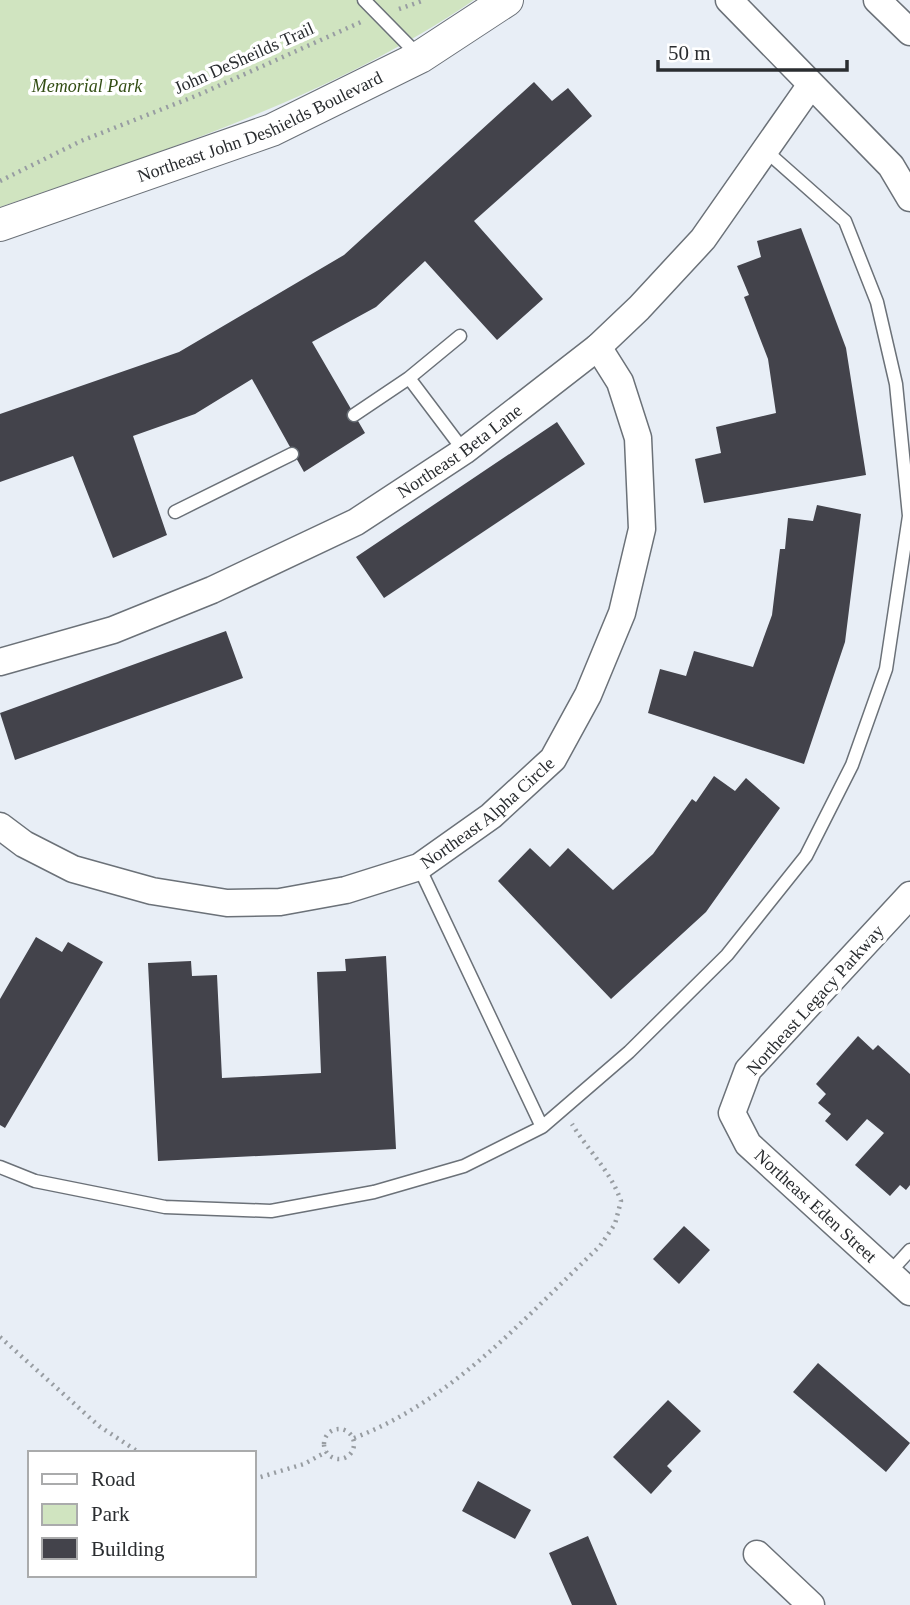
<svg xmlns="http://www.w3.org/2000/svg" width="910" height="1605" viewBox="0 0 910 1605" font-family="Georgia,serif">
<style>
.green{fill:#d0e4c0}
.building{fill:#43434b}
.lines{fill:none;stroke-linecap:round;stroke-linejoin:round}
.service-casing{stroke:#6b7178;stroke-width:15}
.minor-casing{stroke:#6b7178;stroke-width:29}
.tertiary-casing{stroke:#6b7178;stroke-width:34}
.path{stroke:#989da2;stroke-width:4.5;stroke-dasharray:2 5;stroke-linecap:butt}
.service{stroke:#fff;stroke-width:12}
.minor{stroke:#fff;stroke-width:26}
.tertiary{stroke:#fff;stroke-width:32}
.labels{text-anchor:middle;dominant-baseline:central;stroke-width:7;stroke-linejoin:round;paint-order:stroke}
.street-label{font-size:18px;fill:#2a2d30;stroke:#fff}
.park-label{font-size:18px;font-style:italic;fill:#334e14;stroke:#fff}
</style>
<rect width="100%" height="100%" fill="#e8eef6"/>
<path class="green" d="M 0,0 L 474,0 C 330,98 164,151 0,207 Z"/>
<path class="building" d="M 534,82 L 552,101 L 568,88 L 592,116 L 474,221 L 543,299 L 497,340 L 425,261 L 376,307 L 312,342 L 365,433 L 304,472 L 252,379 L 195,414 L 133,436 L 167,535 L 113,558 L 73,456 L 0,482 L 0,414 L 179,352 L 344,255 Z
M 801,228 L 846,348 L 866,475 L 704,503 L 695,459 L 721,453 L 716,427 L 776,413 L 768,359 L 744,297 L 749,295 L 737,266 L 761,257 L 757,241 Z
M 557,422 L 585,464 L 384,598 L 356,557 Z
M 817,505 L 861,514 L 845,642 L 804,764 L 648,713 L 660,669 L 686,676 L 694,651 L 753,667 L 772,615 L 780,549 L 785,549 L 788,518 L 813,521 Z
M 226,631 L 243,678 L 15,760 L 0,713 Z
M 714,776 L 735,791 L 746,778 L 780,808 L 706,912 L 611,999 L 498,881 L 530,848 L 550,867 L 568,848 L 613,890 L 653,854 L 692,799 L 696,802 Z
M 36,937 L 62,952 L 68,942 L 103,962 L 5,1128 L 0,1125 L 0,999 Z
M 386,956 L 396,1149 L 158,1161 L 148,963 L 191,961 L 192,976 L 217,975 L 222,1078 L 321,1073 L 317,972 L 346,971 L 345,959 Z
M 858,1036 L 873,1050 L 878,1045 L 910,1074 L 910,1185 L 906,1190 L 900,1185 L 890,1196 L 855,1165 L 884,1133 L 867,1119 L 847,1141 L 825,1121 L 831,1114 L 818,1103 L 826,1094 L 816,1084 Z
M 684,1226 L 710,1250 L 679,1284 L 653,1259 Z
M 818,1363 L 910,1443 L 886,1472 L 793,1392 Z
M 668,1400 L 701,1431 L 667,1466 L 672,1471 L 651,1494 L 613,1457 Z
M 478,1481 L 531,1510 L 515,1539 L 462,1511 Z
M 588,1536 L 617,1605 L 572,1605 L 549,1553 Z"/>
<g class="lines">
<g class="service-casing">
<path id="service" d="M 364,0 L 420,57
M 409,378 L 460,336
M 354,415 L 409,378 L 464,451
M 175,512 L 292,454
M 542,1127 L 629,1052 L 727,955 L 806,856 L 852,765 L 886,669 L 909,516 L 896,384 L 877,302 L 845,221 L 766,151
M 0,1167 L 35,1181 L 165,1207 L 271,1211 L 374,1192 L 464,1166 L 542,1127 L 419,867
M 889,1273 L 910,1250"/>
</g>
<g class="minor-casing">
<g id="minor">
<path d="M 729,0 L 891,166 L 910,198"/>
<path d="M 877,0 L 910,32"/>
<path id="s1" d="M 0,662 L 113,630 L 212,590 L 356,522 L 464,451 L 598,347 L 639,308 L 703,239 L 810,86"/>
<path id="s2" d="M 0,826 L 24,844 L 73,869 L 152,891 L 227,903 L 280,902 L 346,890 L 419,867 L 491,816 L 553,759 L 588,695 L 622,613 L 642,529 L 638,438 L 620,382 L 598,347"/>
<path id="s3" d="M 910,895 L 748,1070 L 732,1113 L 748,1144 L 910,1292"/>
<path d="M 757,1554 L 811,1605"/>
</g>
</g>
<g class="tertiary-casing">
<g id="tertiary">
<path id="s4" d="M 0,225 L 272,130 L 420,57 L 507,0"/>
</g>
</g>
<path class="path" d="M 399,9 L 425,0
M 0,181 L 81,141 L 198,95 L 361,22
M 0,1337 L 99,1426 L 140,1453
M324 1444a15 15 0 1 1 30 0a15 15 0 1 1-30 0Z
M 354,1438 C 454,1400 524,1318 600,1246 L 615,1224 L 621,1201 C 610,1170 589,1152 572,1124
M 254,1479 L 304,1464 L 326,1452"/>
<use href="#service" class="service"/>
<use href="#minor" class="minor"/>
<use href="#tertiary" class="tertiary"/>
</g>
<g class="labels">
<g class="street-label">
<text transform="translate(244 58) rotate(-24)">John DeSheilds Trail</text>
<text stroke="none"><textPath href="#s4" startOffset="278">Northeast John Deshields Boulevard</textPath></text>
<text stroke="none"><textPath href="#s1" startOffset="509">Northeast Beta Lane</textPath></text>
<text stroke="none"><textPath href="#s2" startOffset="527">Northeast Alpha Circle</textPath></text>
<text transform="translate(815 1000) rotate(-48)">Northeast Legacy Parkway</text>
<text stroke="none"><textPath href="#s3" startOffset="411">Northeast Eden Street</textPath></text>
</g>
<g class="park-label">
<text x="87" y="86">Memorial Park</text>
</g>
</g>
<rect x="28" y="1451" width="228" height="126" fill="#ffffff" stroke="#aaabac" stroke-width="2"/>
<rect x="42" y="1474" width="35" height="10" fill="#ffffff" stroke="#aaabac" stroke-width="2"/>
<text x="91" y="1486" font-size="21" fill="#2a2d30">Road</text>
<rect x="42" y="1504" width="35" height="21" fill="#d0e4c0" stroke="#aaabac" stroke-width="2"/>
<text x="91" y="1521" font-size="21" fill="#2a2d30">Park</text>
<rect x="42" y="1538" width="35" height="21" fill="#43434b" stroke="#aaabac" stroke-width="2"/>
<text x="91" y="1556" font-size="21" fill="#2a2d30">Building</text>
<path d="M658 60v10h189v-10" fill="none" stroke="#2a2d30" stroke-width="3.5"/>
<text x="668" y="60" font-size="21" fill="#2a2d30" stroke="#ffffff" stroke-width="5" paint-order="stroke">50 m</text>
</svg>
